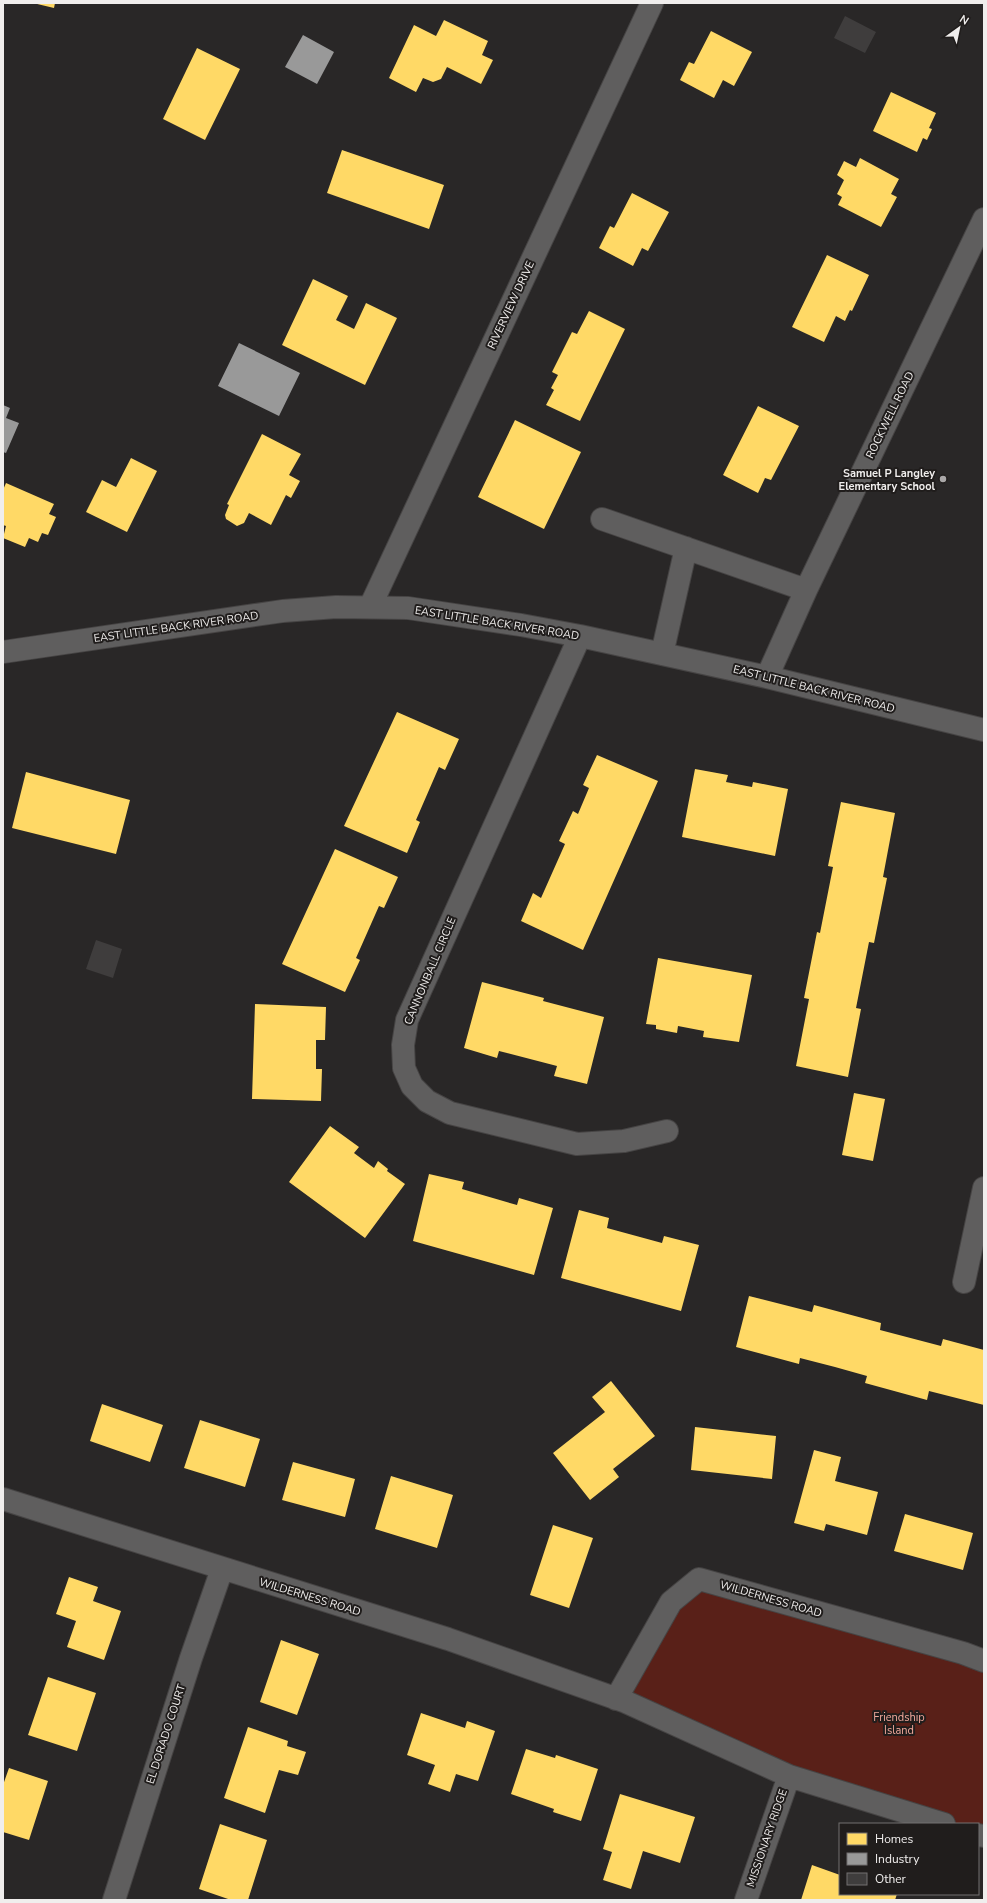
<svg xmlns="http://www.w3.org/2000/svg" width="987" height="1903" viewBox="0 0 987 1903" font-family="'Nunito Sans',sans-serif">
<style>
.green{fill:#592018}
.homes{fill:#ffd966}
.industry{fill:#999}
.building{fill:#3f3d3d}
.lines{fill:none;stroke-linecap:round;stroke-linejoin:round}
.minor-casing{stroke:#464444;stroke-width:24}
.minor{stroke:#5f5e5e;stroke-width:22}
.poi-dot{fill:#aaa8a8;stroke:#201d1c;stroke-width:1.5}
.labels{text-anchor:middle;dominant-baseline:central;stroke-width:4;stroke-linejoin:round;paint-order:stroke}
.street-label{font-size:11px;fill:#f0eeed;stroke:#201d1c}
.poi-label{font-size:11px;font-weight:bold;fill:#f0eeed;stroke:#201d1c;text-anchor:end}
.park-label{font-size:11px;fill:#f1a99c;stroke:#201d1c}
</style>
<rect width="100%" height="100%" fill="#292727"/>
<path class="green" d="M 699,1579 L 984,1662 L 984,1836 L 978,1835 L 978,1824 L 944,1824 L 616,1699 Z"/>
<path class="homes" d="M 33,3 L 55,3 L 54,8 Z
M 444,20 L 488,41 L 482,55 L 493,60 L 481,84 L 447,67 L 441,79 L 433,82 L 423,78 L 416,92 L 389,78 L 414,25 L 436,36 Z
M 711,31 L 752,52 L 734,86 L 723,80 L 714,98 L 680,80 L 689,62 L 694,64 Z
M 197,48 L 240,69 L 205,140 L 163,119 Z
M 891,92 L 936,113 L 929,128 L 932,129 L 927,140 L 923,138 L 917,152 L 873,131 Z
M 342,150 L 444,185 L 429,229 L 327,193 Z
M 860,158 L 899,179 L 891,194 L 897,197 L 881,227 L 838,205 L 842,197 L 837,194 L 844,180 L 837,175 L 844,161 L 856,167 Z
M 632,193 L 669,212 L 648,251 L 642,248 L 633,266 L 599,248 L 610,226 L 614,228 Z
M 827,255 L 869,275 L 852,311 L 850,310 L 845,321 L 836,316 L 824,342 L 792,327 Z
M 313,279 L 348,296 L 336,320 L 354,329 L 366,303 L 397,318 L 365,385 L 282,345 Z
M 589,311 L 625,329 L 580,421 L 546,405 L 554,390 L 551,388 L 558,375 L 552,372 L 572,332 L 577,334 Z
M 758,406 L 799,426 L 771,480 L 765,478 L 758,493 L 723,475 Z
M 515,420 L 581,452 L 544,529 L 478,497 Z
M 262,434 L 301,454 L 289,475 L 300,481 L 291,498 L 286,495 L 271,525 L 249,513 L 244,523 L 237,526 L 226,519 L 225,515 L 229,505 L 227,504 Z
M 131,458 L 157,471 L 127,532 L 86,512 L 102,480 L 116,487 Z
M 6,483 L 54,504 L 49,514 L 56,517 L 48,535 L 42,533 L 38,542 L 29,538 L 25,547 L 3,538 L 6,526 L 3,525 L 3,490 Z
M 397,712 L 459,739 L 445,770 L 439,767 L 416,820 L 420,822 L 407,853 L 344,826 Z
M 597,755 L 658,781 L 583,950 L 521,921 L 533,893 L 541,898 L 565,844 L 559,841 L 573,811 L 578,814 L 589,788 L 583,785 Z
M 695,769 L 728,775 L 726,782 L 752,787 L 753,782 L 788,789 L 775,856 L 682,837 Z
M 26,772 L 130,800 L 116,854 L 12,828 Z
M 841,802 L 895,813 L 883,877 L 887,878 L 874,943 L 869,942 L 856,1008 L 861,1009 L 848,1077 L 796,1066 L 809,999 L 804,998 L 817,932 L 820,933 L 833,867 L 828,866 Z
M 335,849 L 398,877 L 384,908 L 379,906 L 356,958 L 360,960 L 345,992 L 282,964 Z
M 658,958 L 752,975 L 739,1042 L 703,1037 L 704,1031 L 678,1026 L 677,1033 L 656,1029 L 656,1025 L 646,1024 Z
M 482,982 L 544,998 L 543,1001 L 604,1017 L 587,1084 L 554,1076 L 557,1066 L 499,1051 L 497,1058 L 464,1048 Z
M 255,1004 L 326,1007 L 325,1040 L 316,1040 L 316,1069 L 322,1069 L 321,1101 L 252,1099 Z
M 854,1093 L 885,1099 L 873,1161 L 842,1155 Z
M 330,1126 L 359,1147 L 354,1153 L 374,1168 L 378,1161 L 388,1169 L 387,1171 L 405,1184 L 365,1238 L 289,1182 Z
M 429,1174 L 464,1182 L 462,1189 L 517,1205 L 519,1198 L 553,1208 L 534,1275 L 413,1241 Z
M 579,1210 L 609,1218 L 607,1228 L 662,1243 L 664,1236 L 699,1245 L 681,1311 L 561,1278 Z
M 749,1296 L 812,1312 L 814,1305 L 881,1323 L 880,1330 L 941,1346 L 943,1339 L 984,1350 L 984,1405 L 929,1391 L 927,1400 L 865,1383 L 867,1376 L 835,1367 L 800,1358 L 799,1364 L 736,1347 Z
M 611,1381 L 655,1436 L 613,1469 L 619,1477 L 590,1500 L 553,1453 L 605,1412 L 592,1397 Z
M 102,1404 L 163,1425 L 150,1462 L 90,1441 Z
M 200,1420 L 260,1439 L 245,1487 L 184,1468 Z
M 695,1427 L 776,1436 L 772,1479 L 691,1470 Z
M 814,1450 L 841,1457 L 835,1481 L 878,1492 L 867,1535 L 826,1524 L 824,1531 L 794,1523 Z
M 293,1462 L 355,1479 L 345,1517 L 282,1500 Z
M 391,1476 L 453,1495 L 437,1548 L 375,1529 Z
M 905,1514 L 973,1533 L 963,1570 L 894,1551 Z
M 553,1525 L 593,1538 L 569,1608 L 530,1595 Z
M 69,1577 L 98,1587 L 93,1601 L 121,1611 L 104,1660 L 67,1647 L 76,1621 L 56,1614 Z
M 281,1640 L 319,1654 L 297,1715 L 260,1702 Z
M 48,1677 L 96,1693 L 77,1751 L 28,1735 Z
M 421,1713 L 465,1728 L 467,1721 L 495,1731 L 478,1781 L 456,1774 L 450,1792 L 428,1784 L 435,1765 L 407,1755 Z
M 248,1727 L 288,1741 L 287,1746 L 306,1752 L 298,1775 L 279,1770 L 265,1813 L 224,1798 Z
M 526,1749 L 555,1758 L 556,1755 L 598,1769 L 581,1821 L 553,1812 L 554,1809 L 511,1794 Z
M 9,1768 L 48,1781 L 29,1840 L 3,1832 L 3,1785 Z
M 620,1794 L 695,1817 L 680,1863 L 643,1851 L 631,1889 L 603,1880 L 612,1852 L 603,1849 Z
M 220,1824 L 267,1840 L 248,1900 L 231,1900 L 199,1889 Z
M 812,1865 L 840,1875 L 840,1894 L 897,1894 L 895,1900 L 801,1900 Z"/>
<path class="industry" d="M 303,35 L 334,52 L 317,84 L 285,67 Z
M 239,343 L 300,373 L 279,416 L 218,386 Z
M 3,405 L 10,408 L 6,418 L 19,423 L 6,453 L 3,452 Z"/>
<path class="building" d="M 845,16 L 876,32 L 865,53 L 834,38 Z
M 96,940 L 122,949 L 113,978 L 86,969 Z"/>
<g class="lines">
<g class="minor-casing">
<path id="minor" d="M 602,519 L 806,590
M 370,607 L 652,3
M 580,636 L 407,1020 L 403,1045 L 404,1068 L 412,1086 L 427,1101 L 450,1113 L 577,1144 L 624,1141 L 667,1131
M 3,652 L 283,611 L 336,607 L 408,608 L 521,625 L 580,636 L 767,677 L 984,730
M 662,654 L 686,548
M 767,677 L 806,590 L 984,219
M 964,1282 L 984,1188
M 3,1499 L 448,1639 L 626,1702 L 789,1776 L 944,1824
M 616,1699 L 671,1602 L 699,1579 L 963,1653 L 984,1661
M 978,1835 L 984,1836
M 114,1900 L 191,1658 L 222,1569
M 746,1900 L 789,1776"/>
</g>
<use href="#minor" class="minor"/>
</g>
<circle class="poi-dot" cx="943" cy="479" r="4"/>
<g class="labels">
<g class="street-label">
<text transform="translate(511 305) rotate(-65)">RIVERVIEW DRIVE</text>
<text transform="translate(890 415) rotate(-64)">ROCKWELL ROAD</text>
<text transform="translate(497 623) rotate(9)">EAST LITTLE BACK RIVER ROAD</text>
<text transform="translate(176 627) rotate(-8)">EAST LITTLE BACK RIVER ROAD</text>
<text transform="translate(814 689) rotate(14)">EAST LITTLE BACK RIVER ROAD</text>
<text transform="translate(430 971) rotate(-67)">CANNONBALL CIRCLE</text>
<text transform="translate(310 1597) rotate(17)">WILDERNESS ROAD</text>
<text transform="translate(771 1599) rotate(16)">WILDERNESS ROAD</text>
<text transform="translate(166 1734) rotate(-72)">EL DORADO COURT</text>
<text transform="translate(767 1838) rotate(-71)">MISSIONARY RIDGE</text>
</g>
<g class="poi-label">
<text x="935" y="473">Samuel P Langley<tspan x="935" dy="13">Elementary School</tspan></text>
</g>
<g class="park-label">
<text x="899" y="1717">Friendship<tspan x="899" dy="13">Island</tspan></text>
</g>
</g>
<rect width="987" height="1903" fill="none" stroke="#f0eeed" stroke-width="8"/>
<rect x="839" y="1823" width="140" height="72" fill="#201d1c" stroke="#737170"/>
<rect x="847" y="1833" width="20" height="12" fill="#ffd966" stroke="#737170"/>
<text x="875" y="1843" font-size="12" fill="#f0eeed">Homes</text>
<rect x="847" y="1853" width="20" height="12" fill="#999999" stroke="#737170"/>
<text x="875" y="1863" font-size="12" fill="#f0eeed">Industry</text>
<rect x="847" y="1873" width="20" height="12" fill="#3f3d3d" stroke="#737170"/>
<text x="875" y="1883" font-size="12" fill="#f0eeed">Other</text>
<g transform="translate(959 28) rotate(33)" stroke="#201d1c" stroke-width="3" paint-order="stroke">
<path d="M0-3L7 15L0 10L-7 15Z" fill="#f0eeed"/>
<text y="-6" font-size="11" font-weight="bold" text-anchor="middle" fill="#f0eeed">N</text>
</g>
</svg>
